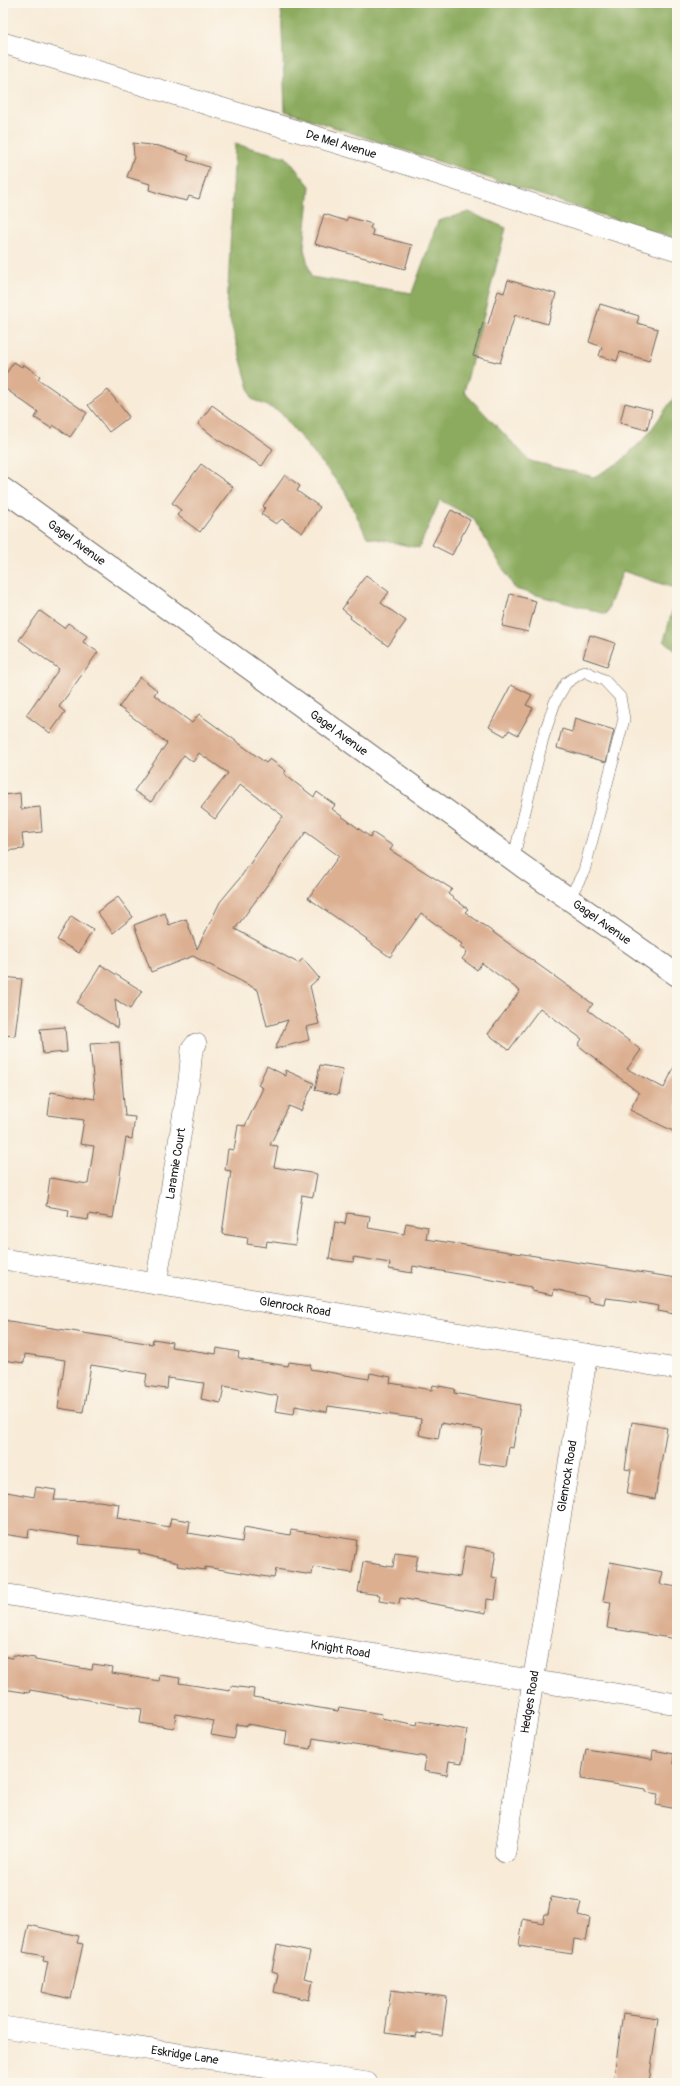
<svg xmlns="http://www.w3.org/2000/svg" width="680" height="2086" viewBox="0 0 680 2086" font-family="Pangolin,sans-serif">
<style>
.forest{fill:#8cab5f;stroke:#54643e}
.building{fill:#dcaf91}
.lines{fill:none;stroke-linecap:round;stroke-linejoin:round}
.service-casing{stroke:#69645e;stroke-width:12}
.minor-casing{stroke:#69645e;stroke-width:22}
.tertiary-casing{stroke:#69645e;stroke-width:24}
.service{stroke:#fff;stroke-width:11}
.minor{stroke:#fff;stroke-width:21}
.tertiary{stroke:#fff;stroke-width:22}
.labels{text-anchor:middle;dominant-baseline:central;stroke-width:3.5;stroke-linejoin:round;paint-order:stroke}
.street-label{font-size:12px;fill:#1c1c1c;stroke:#fbf7ec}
</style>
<rect width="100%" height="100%" fill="#fbf7ec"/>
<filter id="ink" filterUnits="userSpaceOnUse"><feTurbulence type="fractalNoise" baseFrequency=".025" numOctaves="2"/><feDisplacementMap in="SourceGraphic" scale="8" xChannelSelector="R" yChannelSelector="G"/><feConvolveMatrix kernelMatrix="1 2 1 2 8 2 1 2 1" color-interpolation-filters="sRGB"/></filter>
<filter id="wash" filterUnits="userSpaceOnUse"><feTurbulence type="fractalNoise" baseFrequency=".012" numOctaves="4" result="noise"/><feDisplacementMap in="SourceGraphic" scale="16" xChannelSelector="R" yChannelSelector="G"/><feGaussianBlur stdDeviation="0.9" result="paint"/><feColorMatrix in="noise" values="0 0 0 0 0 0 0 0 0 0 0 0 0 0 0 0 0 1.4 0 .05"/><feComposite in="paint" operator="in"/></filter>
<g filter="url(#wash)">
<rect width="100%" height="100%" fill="#f8ebd8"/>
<path class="forest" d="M 281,3 L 677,3 L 677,240 L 285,111 Z
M 235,144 L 286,157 L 310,186 L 304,248 L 311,277 L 412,293 L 438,221 L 469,212 L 506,228 L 464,392 L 530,461 L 594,477 L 620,462 L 646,437 L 677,393 L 677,589 L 623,571 L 606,614 L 515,589 L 473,518 L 440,500 L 419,548 L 367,537 L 344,490 L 280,412 L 252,399 L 227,310 Z
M 677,593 L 677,652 L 664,641 Z"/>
<g id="blocks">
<path class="building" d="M 133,143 L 159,146 L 189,156 L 187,160 L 209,167 L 199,199 L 189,196 L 187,201 L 178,199 L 149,190 L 150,184 L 127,177 L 134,157 Z
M 324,214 L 346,221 L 348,217 L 372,224 L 370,228 L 373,230 L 372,235 L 412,245 L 405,269 L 315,244 Z
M 508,280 L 556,294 L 548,324 L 515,315 L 500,363 L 473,356 L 483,323 L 488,324 L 498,291 L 504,293 Z
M 600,304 L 639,316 L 637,323 L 658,329 L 649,361 L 620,352 L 617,361 L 599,356 L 602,347 L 589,342 Z
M 14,362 L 22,367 L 23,364 L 40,376 L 38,379 L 87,413 L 70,437 L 53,425 L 51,428 L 35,418 L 38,412 L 3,387 L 3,378 Z
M 108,390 L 129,417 L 109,432 L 88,405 Z
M 625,403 L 652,410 L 647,430 L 620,423 Z
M 212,405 L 273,449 L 262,466 L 218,440 L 198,424 Z
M 201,464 L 233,487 L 200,532 L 177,515 L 181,510 L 172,503 Z
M 285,475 L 300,486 L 297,491 L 320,507 L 302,533 L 282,519 L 276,524 L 261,514 L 265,508 L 263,506 Z
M 451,510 L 470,520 L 452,555 L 432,545 Z
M 366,575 L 389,592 L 381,603 L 406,621 L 388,646 L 350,618 L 351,616 L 342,609 Z
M 510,594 L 536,601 L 528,632 L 502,626 Z
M 40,611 L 64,628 L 68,623 L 87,636 L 83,642 L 98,652 L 59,707 L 65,712 L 50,733 L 26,715 L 59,669 L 19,640 Z
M 590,635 L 615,643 L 607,666 L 583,658 Z
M 140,677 L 157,690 L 154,695 L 192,723 L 199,714 L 266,763 L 270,759 L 286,771 L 284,774 L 314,797 L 317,792 L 335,805 L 332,809 L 370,837 L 373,833 L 393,846 L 390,850 L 452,889 L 448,894 L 468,909 L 465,912 L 593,1004 L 588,1010 L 641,1050 L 627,1069 L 664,1088 L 677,1061 L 677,1133 L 630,1110 L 639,1093 L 578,1045 L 582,1039 L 540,1008 L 509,1050 L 488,1034 L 520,991 L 482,963 L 477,970 L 462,959 L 467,952 L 460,947 L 462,944 L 421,913 L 390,957 L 366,940 L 367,939 L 308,898 L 339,856 L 306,832 L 235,929 L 298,963 L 303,959 L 319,978 L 310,986 L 319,1024 L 306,1027 L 309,1040 L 275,1049 L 288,1020 L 267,1026 L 258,990 L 193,956 L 151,972 L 134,925 L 165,913 L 169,925 L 186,919 L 197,949 L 220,902 L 240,878 L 283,816 L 240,784 L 215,819 L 201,808 L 228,773 L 199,753 L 193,762 L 184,755 L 151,802 L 134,791 L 167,743 L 119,707 Z
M 511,685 L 532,695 L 526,705 L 533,708 L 518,735 L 509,730 L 505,736 L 489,727 Z
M 575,718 L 614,730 L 606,762 L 557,748 L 562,729 L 572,732 Z
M 20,793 L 21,809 L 40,807 L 42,832 L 22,834 L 24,849 L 3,851 L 3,795 Z
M 118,897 L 133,917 L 113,933 L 97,912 Z
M 71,916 L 93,930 L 79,953 L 57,940 Z
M 101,965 L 142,991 L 130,1009 L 115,999 L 118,1028 L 77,1003 Z
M 3,977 L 22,979 L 15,1036 L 3,1035 Z
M 65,1027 L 67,1052 L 43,1054 L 40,1029 Z
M 119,1042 L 125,1116 L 135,1117 L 132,1139 L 126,1138 L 113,1218 L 89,1214 L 88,1220 L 68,1217 L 69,1210 L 46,1206 L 50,1178 L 88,1184 L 94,1146 L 80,1144 L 84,1120 L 48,1115 L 51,1092 L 95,1099 L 90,1044 Z
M 320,1065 L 343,1069 L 338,1095 L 315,1090 Z
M 267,1066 L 286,1076 L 285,1070 L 314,1083 L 301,1111 L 289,1106 L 270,1145 L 278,1146 L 274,1167 L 317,1174 L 313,1197 L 302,1195 L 295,1245 L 267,1241 L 266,1247 L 247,1244 L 248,1238 L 222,1234 L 231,1171 L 225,1170 L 228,1149 L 234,1150 L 238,1125 L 245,1126 L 263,1088 L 258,1085 Z
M 347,1213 L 370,1216 L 368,1228 L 404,1234 L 406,1223 L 428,1227 L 426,1239 L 677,1278 L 677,1309 L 675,1308 L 674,1314 L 658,1311 L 659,1306 L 624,1300 L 605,1298 L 604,1304 L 588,1301 L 588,1297 L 554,1289 L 553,1295 L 532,1291 L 532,1287 L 413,1266 L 412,1273 L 389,1269 L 390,1263 L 354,1257 L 353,1262 L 329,1259 L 335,1222 L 345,1224 Z
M 3,1320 L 152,1344 L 153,1339 L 172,1342 L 171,1347 L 216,1354 L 217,1348 L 239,1352 L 238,1357 L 242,1359 L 288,1366 L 289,1362 L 311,1365 L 310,1369 L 369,1379 L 370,1373 L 391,1377 L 390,1383 L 432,1390 L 433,1385 L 455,1389 L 454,1393 L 520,1405 L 513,1448 L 509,1447 L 506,1467 L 478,1463 L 483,1430 L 441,1423 L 438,1439 L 419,1435 L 421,1419 L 328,1406 L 327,1412 L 295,1406 L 294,1414 L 275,1411 L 278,1396 L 224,1386 L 221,1403 L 201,1399 L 204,1383 L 168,1378 L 167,1389 L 145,1386 L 147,1374 L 91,1365 L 83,1412 L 58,1408 L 65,1360 L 25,1354 L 24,1363 L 3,1360 Z
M 632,1422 L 667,1428 L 655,1499 L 627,1494 L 631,1470 L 625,1469 Z
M 36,1487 L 56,1490 L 54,1500 L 99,1501 L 119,1504 L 117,1518 L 169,1527 L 171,1518 L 190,1521 L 188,1533 L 231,1540 L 242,1542 L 244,1527 L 290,1535 L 291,1530 L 357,1540 L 352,1573 L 313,1567 L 312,1575 L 276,1569 L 274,1578 L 205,1567 L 205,1570 L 177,1566 L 178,1563 L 139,1553 L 140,1550 L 79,1544 L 80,1537 L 29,1529 L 28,1538 L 3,1534 L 3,1514 L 7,1492 L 34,1497 Z
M 465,1546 L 496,1551 L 492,1577 L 498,1578 L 495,1600 L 487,1599 L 486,1613 L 400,1598 L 399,1604 L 379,1601 L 380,1595 L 358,1592 L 363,1562 L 393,1567 L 395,1553 L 418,1556 L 415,1570 L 460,1577 Z
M 610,1562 L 663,1572 L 660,1584 L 677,1587 L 677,1639 L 607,1628 L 611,1602 L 603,1601 Z
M 13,1655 L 35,1658 L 35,1660 L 92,1670 L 93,1664 L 113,1667 L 112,1673 L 159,1681 L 160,1675 L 180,1678 L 179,1683 L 230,1691 L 231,1686 L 254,1689 L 253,1697 L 338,1711 L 339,1707 L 382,1714 L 381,1718 L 417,1725 L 418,1721 L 467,1730 L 462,1763 L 449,1761 L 447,1775 L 424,1771 L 426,1757 L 313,1738 L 311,1749 L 285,1745 L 287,1731 L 248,1724 L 248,1726 L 237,1724 L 234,1739 L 211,1735 L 214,1721 L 176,1714 L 174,1728 L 140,1723 L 142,1709 L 30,1690 L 29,1693 L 3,1689 L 3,1656 L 12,1658 Z
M 586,1749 L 652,1759 L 653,1750 L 674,1754 L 673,1764 L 677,1764 L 677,1809 L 656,1805 L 658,1794 L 646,1792 L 646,1789 L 581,1779 Z
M 551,1897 L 581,1902 L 578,1915 L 590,1918 L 586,1941 L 574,1939 L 572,1954 L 519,1946 L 523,1919 L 543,1923 L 545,1914 L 548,1914 Z
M 29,1925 L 79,1936 L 77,1943 L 83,1944 L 71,1999 L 42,1992 L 48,1962 L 43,1961 L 44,1956 L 23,1952 Z
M 277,1945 L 310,1952 L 304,1978 L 313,1980 L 309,2000 L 274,1992 L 278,1973 L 272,1971 Z
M 391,1990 L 447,1997 L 442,2036 L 417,2033 L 416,2037 L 385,2033 Z
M 623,2013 L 658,2018 L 649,2083 L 613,2083 Z"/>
</g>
</g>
<g filter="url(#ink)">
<use href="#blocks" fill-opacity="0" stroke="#69645e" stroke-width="1"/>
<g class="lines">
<g class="service-casing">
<path id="service" d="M 513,860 L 543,738 L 555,702 L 566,683 L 584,671 L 604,680 L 620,697 L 624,719 L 584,871 L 569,899"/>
</g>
<g class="minor-casing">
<g id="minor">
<path id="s1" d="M 3,43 L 384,157 L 677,250"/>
<path id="s2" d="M 3,1259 L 677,1369"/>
<path id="s3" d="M 156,1284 L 189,1081 L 192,1049 L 196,1044"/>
<path id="s4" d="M 3,1594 L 677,1704"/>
<path id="s5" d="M 505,1852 L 587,1354"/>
<path id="s6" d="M 3,2027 L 367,2083"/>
</g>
</g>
<g class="tertiary-casing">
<g id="tertiary">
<path id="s7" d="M 3,489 L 525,868 L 677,975"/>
</g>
</g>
<use href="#service" class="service"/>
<use href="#minor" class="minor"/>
<use href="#tertiary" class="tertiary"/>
</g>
</g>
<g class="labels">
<g class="street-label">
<text stroke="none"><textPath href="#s1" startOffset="353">De Mel Avenue</textPath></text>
<text stroke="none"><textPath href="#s7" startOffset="91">Gagel Avenue</textPath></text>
<text stroke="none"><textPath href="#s7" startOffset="415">Gagel Avenue</textPath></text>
<text stroke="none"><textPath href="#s7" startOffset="739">Gagel Avenue</textPath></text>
<text stroke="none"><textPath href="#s3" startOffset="122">Laramie Court</textPath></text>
<text stroke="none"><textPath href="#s2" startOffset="296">Glenrock Road</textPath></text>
<text stroke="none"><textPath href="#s5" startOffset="381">Glenrock Road</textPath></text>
<text stroke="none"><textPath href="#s4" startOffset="342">Knight Road</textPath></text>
<text stroke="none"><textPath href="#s5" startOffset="152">Hedges Road</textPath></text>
<text stroke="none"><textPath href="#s6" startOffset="184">Eskridge Lane</textPath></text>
</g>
</g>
<rect width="680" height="2086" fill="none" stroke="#fbf7ec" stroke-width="16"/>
</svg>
